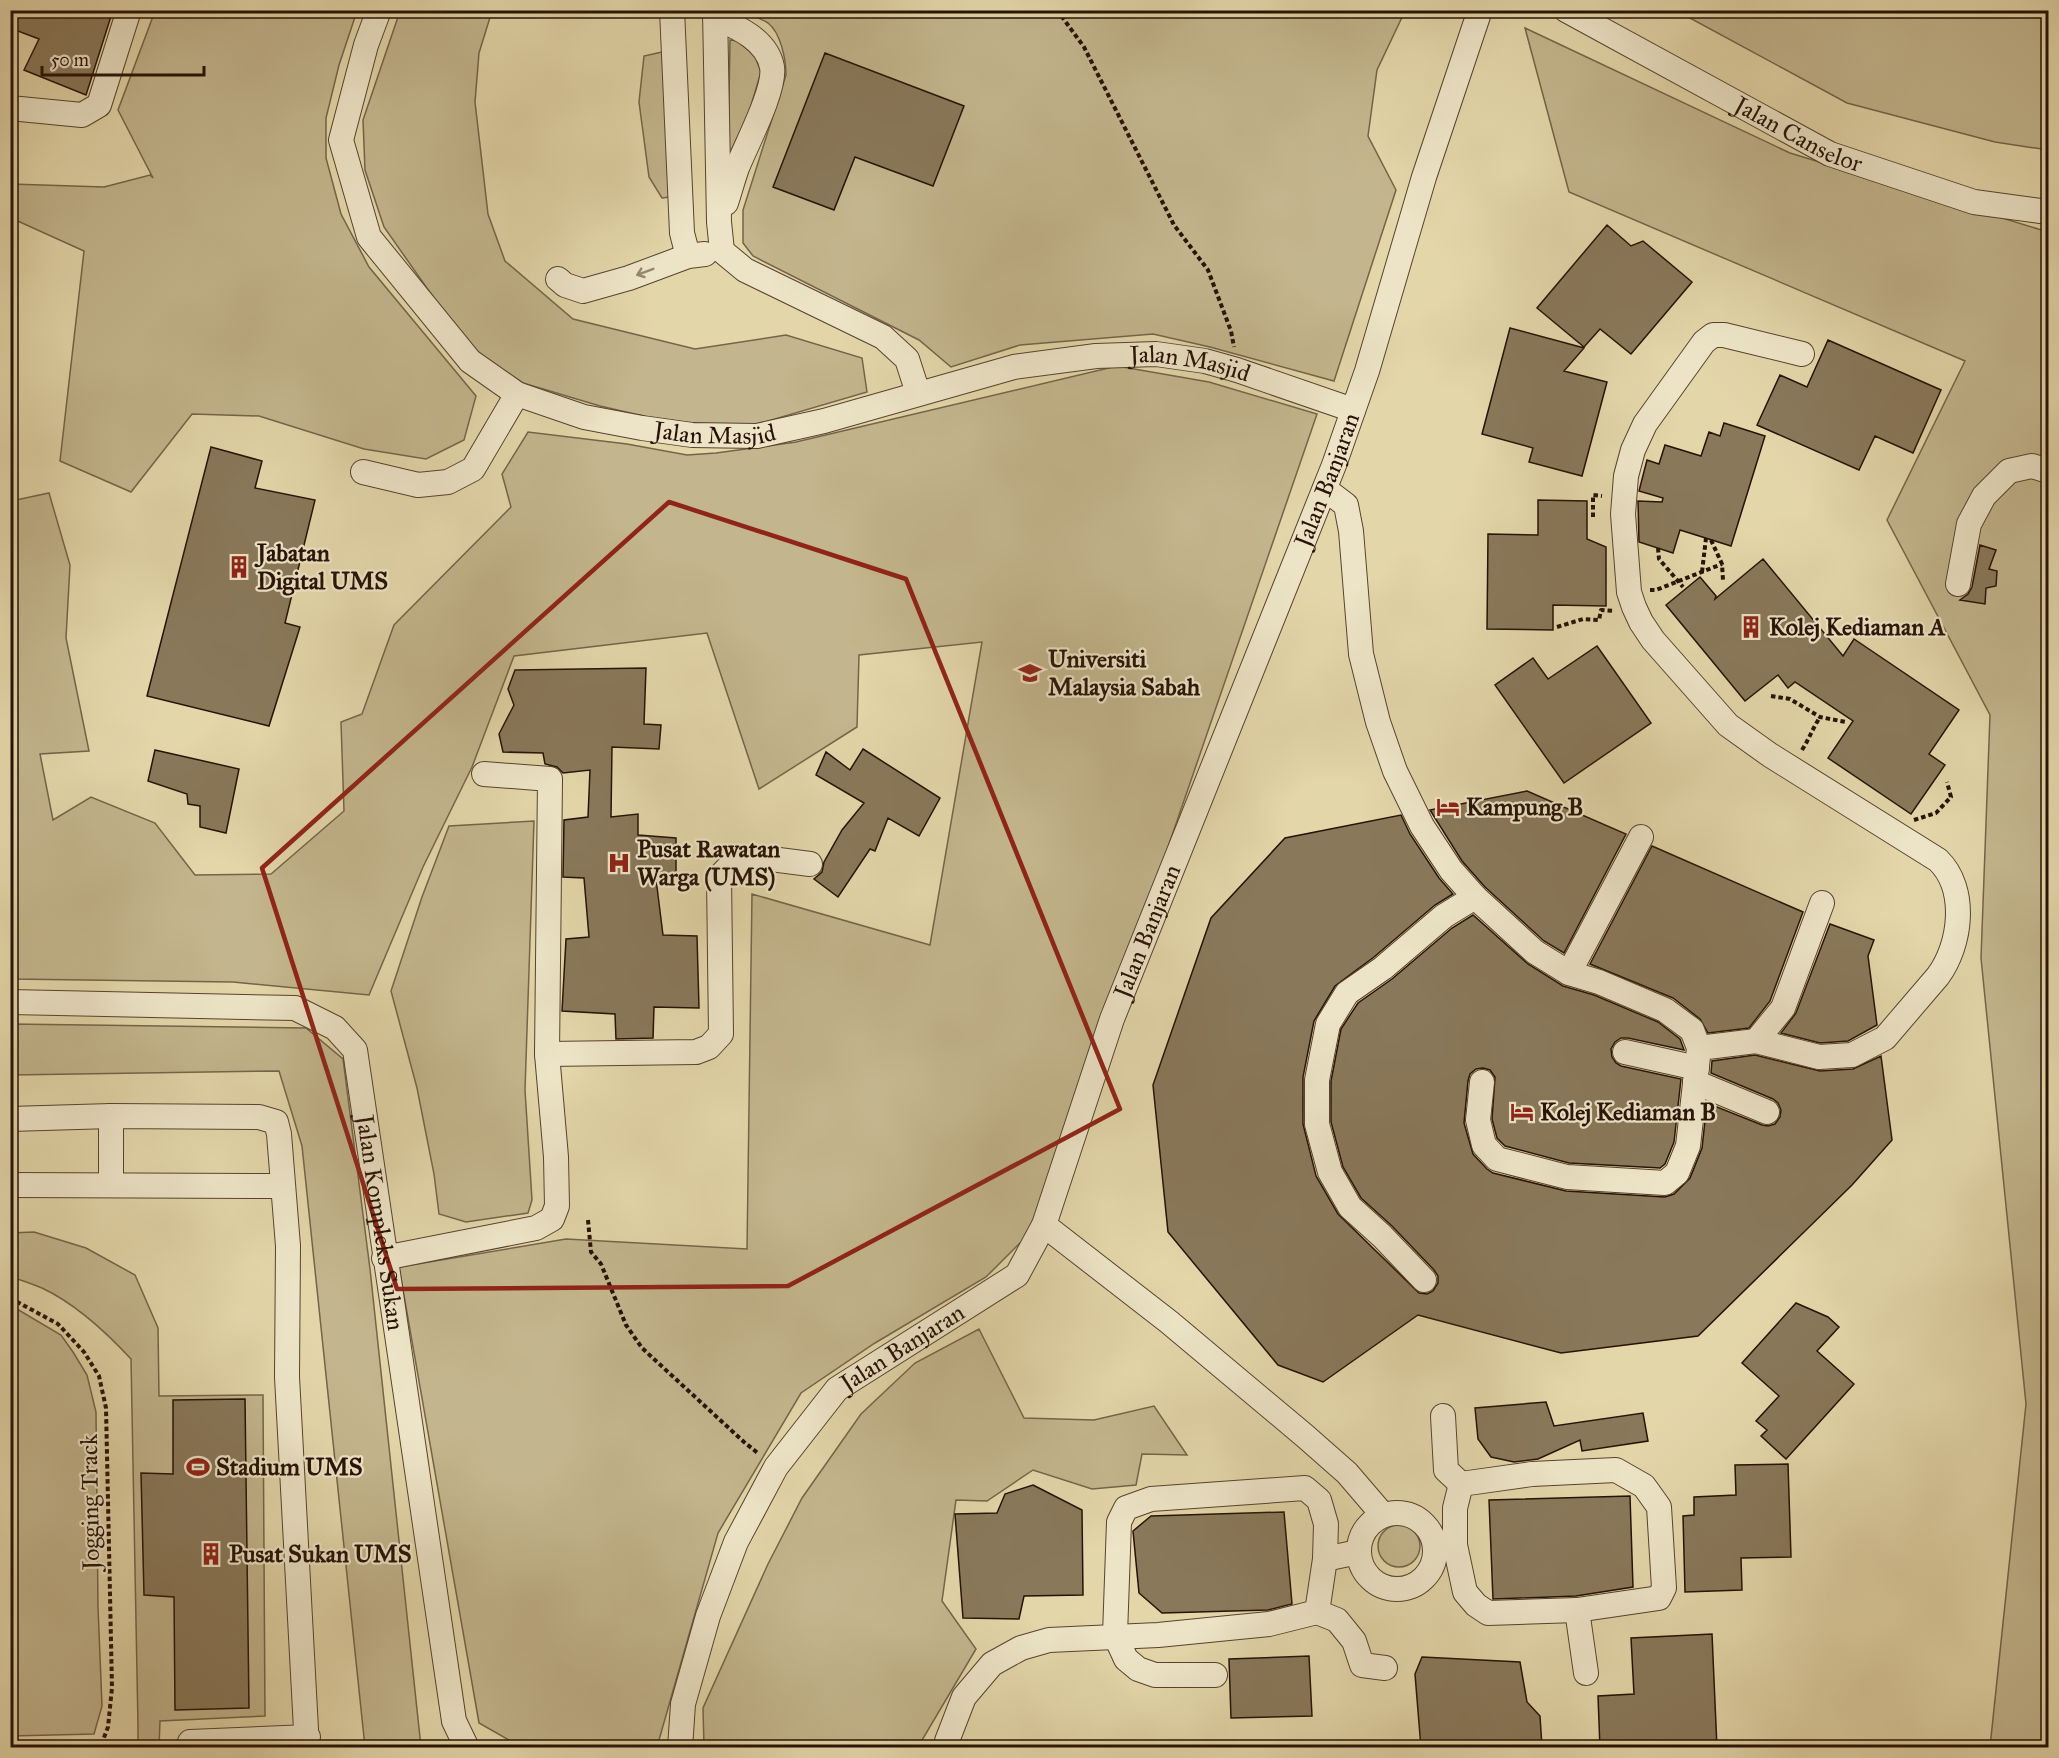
<svg xmlns="http://www.w3.org/2000/svg" width="2059" height="1758" viewBox="0 0 2059 1758" font-family="'IM FELL Great Primer',serif">
<style>
.green{fill:#c3b58d;stroke:#756449;stroke-width:1.5}
.building{fill:#89785a;stroke:#271205;stroke-width:1.5}
.lines{fill:none;stroke-linecap:round;stroke-linejoin:round}
.minor-casing{stroke:#56432e;stroke-width:26}
.path{stroke:#271205;stroke-width:4;stroke-dasharray:4.5 3;stroke-linecap:butt}
.minor{stroke:#ede4c7;stroke-width:24}
.oneway{stroke:#948670}
.marked{fill:none;stroke:#8f2418;stroke-width:4.5;stroke-linejoin:round}
.labels{text-anchor:middle;dominant-baseline:central;stroke-width:4.5;stroke-linejoin:round;paint-order:stroke}
.street-label{font-size:24px;fill:#271205;stroke:#ede4c7}
.poi-label{font-size:24px;font-weight:bold;fill:#271205;stroke:#ede4c7;text-anchor:start}
</style>
<rect width="100%" height="100%" fill="#e3d6a9"/>
<filter id="stains"><feTurbulence type="fractalNoise" baseFrequency=".00333" numOctaves="4"/><feColorMatrix values="0 0 0 0 .2 0 0 0 0 .09 0 0 0 0 .02 0 0 0 .5 -.17"/></filter>
<radialGradient id="worn" r=".72"><stop offset=".6" stop-color="#630" stop-opacity="0"/><stop offset="1" stop-color="#630" stop-opacity=".3"/></radialGradient>
<path class="green" d="M 155,11 L 229,11 L 253,16 L 256,11 L 357,11 L 339,65 L 326,118 L 326,158 L 341,214 L 369,267 L 476,396 L 464,440 L 426,459 L 364,449 L 259,416 L 192,414 L 131,492 L 60,461 L 84,251 L 11,218 L 11,184 L 104,187 L 150,175 L 153,178 L 118,110 Z
M 400,11 L 492,11 L 479,53 L 475,102 L 488,214 L 505,261 L 573,319 L 695,349 L 786,335 L 862,358 L 867,392 L 758,424 L 711,426 L 648,417 L 600,406 L 523,383 L 467,345 L 384,227 L 365,170 L 363,120 Z
M 742,11 L 1405,11 L 1377,70 L 1368,136 L 1396,190 L 1334,381 L 1210,347 L 1153,334 L 1020,345 L 951,367 L 919,340 L 753,256 L 743,243 L 743,210 L 786,75 C 786,60 781,33 768,23 C 760,18 750,15 742,11 Z
M 1677,11 L 2048,11 L 2048,150 L 1995,142 L 1847,103 Z
M 1525,28 L 1790,153 L 2048,232 L 2048,1747 L 1990,1747 L 2026,1404 L 1981,958 L 1990,715 L 1887,520 L 1965,361 L 1569,192 Z
M 730,40 L 740,41 L 754,53 L 761,72 L 747,119 L 728,161 Z
M 662,52 L 670,197 L 662,198 L 649,177 L 639,102 L 644,56 Z
M 1117,366 L 1209,382 L 1317,414 L 1038,1225 L 986,1277 L 875,1343 L 801,1393 L 718,1533 L 657,1747 L 521,1747 L 479,1723 L 399,1267 L 566,1239 L 747,1249 L 752,894 L 930,945 L 982,642 L 859,655 L 857,727 L 759,789 L 707,633 L 514,656 L 472,767 L 423,867 L 369,995 L 233,982 L 11,979 L 11,501 L 49,493 L 70,565 L 66,638 L 89,751 L 40,754 L 53,820 L 91,797 L 155,823 L 195,875 L 271,874 L 344,811 L 341,722 L 362,714 L 394,625 L 511,507 L 502,474 L 528,432 L 627,444 L 687,455 L 716,453 L 796,442 Z
M 534,821 L 525,1090 L 532,1200 L 528,1213 L 466,1222 L 439,1214 L 434,1174 L 417,1088 L 391,991 L 422,897 L 449,826 Z
M 11,1024 L 306,1028 L 343,1059 L 370,1269 L 421,1747 L 365,1747 L 302,1146 L 279,1071 L 11,1075 Z
M 34,1232 L 86,1248 L 135,1275 L 158,1328 L 159,1396 L 263,1395 L 265,1716 L 160,1721 L 159,1747 L 135,1747 L 138,1743 L 138,1726 L 131,1359 C 106,1332 76,1304 42,1288 C 32,1284 21,1280 11,1277 L 10,1233 Z
M 10,1308 L 17,1309 L 61,1335 L 73,1352 L 87,1375 L 96,1412 L 98,1607 L 102,1706 L 94,1734 L 11,1736 Z
M 979,1329 L 1024,1418 L 1094,1420 L 1154,1406 L 1187,1455 L 1142,1454 L 1136,1485 L 1092,1489 L 1033,1470 L 987,1501 L 956,1500 L 942,1601 L 976,1649 L 918,1747 L 704,1747 L 703,1708 L 768,1564 L 802,1498 L 861,1414 L 915,1363 Z
M1378 1546a21 21 0 1 1 42 0a21 21 0 1 1-42 0Z"/>
<path class="building" d="M 10,10 L 113,10 L 86,95 L 24,70 L 39,39 L 10,28 Z
M 825,53 L 964,106 L 933,186 L 855,157 L 834,210 L 773,187 Z
M 1607,225 L 1631,246 L 1643,241 L 1692,282 L 1631,354 L 1600,329 L 1584,347 L 1537,308 Z
M 1510,328 L 1584,348 L 1564,371 L 1607,382 L 1582,476 L 1529,462 L 1533,448 L 1482,434 Z
M 1828,340 L 1941,390 L 1913,453 L 1875,436 L 1859,470 L 1757,425 L 1780,375 L 1807,387 Z
M 1724,423 L 1765,436 L 1731,546 L 1680,530 L 1673,553 L 1639,542 L 1638,501 L 1662,502 L 1663,498 L 1639,491 L 1647,460 L 1659,464 L 1665,445 L 1701,456 L 1709,432 L 1720,436 Z
M 211,447 L 262,461 L 255,488 L 315,500 L 285,623 L 300,627 L 269,726 L 147,696 Z
M 1538,500 L 1587,501 L 1587,539 L 1606,547 L 1606,606 L 1553,605 L 1553,630 L 1487,629 L 1488,534 L 1538,535 Z
M 1980,545 L 1996,550 L 1989,569 L 1997,571 L 1996,586 L 1986,588 L 1985,604 L 1960,600 L 1968,594 L 1972,587 Z
M 1763,559 L 1843,656 L 1854,639 L 1959,710 L 1929,754 L 1945,765 L 1911,814 L 1828,758 L 1853,721 L 1795,682 L 1788,688 L 1778,675 L 1745,701 L 1666,605 L 1700,577 L 1716,596 L 1715,599 Z
M 1597,646 L 1651,723 L 1564,783 L 1495,685 L 1533,658 L 1548,679 Z
M 646,668 L 644,724 L 661,725 L 659,749 L 612,747 L 611,817 L 638,814 L 638,835 L 676,838 L 676,876 L 656,879 L 663,935 L 697,936 L 699,1008 L 654,1007 L 653,1038 L 616,1039 L 615,1014 L 562,1011 L 566,939 L 589,937 L 584,878 L 563,877 L 564,820 L 588,817 L 590,770 L 563,773 L 557,767 L 545,764 L 543,753 L 503,752 L 499,734 L 514,705 L 508,689 L 515,670 Z
M 863,749 L 940,798 L 919,836 L 888,818 L 875,851 L 870,849 L 838,897 L 814,879 L 822,872 L 824,862 L 842,830 L 864,803 L 816,775 L 826,752 L 850,770 Z
M 155,750 L 239,769 L 226,833 L 200,827 L 200,806 L 188,804 L 187,794 L 148,781 Z
M 1527,791 L 1626,834 L 1564,953 L 1544,941 L 1485,887 L 1462,861 L 1430,810 Z
M 1401,815 L 1410,834 L 1439,878 L 1453,894 L 1435,905 L 1374,957 L 1335,986 L 1314,1021 L 1303,1077 L 1303,1124 L 1316,1176 L 1338,1214 L 1419,1293 L 1427,1294 L 1433,1291 L 1438,1283 L 1438,1276 L 1434,1270 L 1392,1226 L 1361,1198 L 1343,1167 L 1331,1122 L 1331,1081 L 1341,1029 L 1358,1003 L 1392,979 L 1452,928 L 1473,915 L 1528,964 L 1563,986 L 1594,995 L 1658,1022 L 1680,1039 L 1684,1050 L 1628,1038 L 1621,1038 L 1615,1042 L 1611,1049 L 1612,1057 L 1616,1063 L 1621,1066 L 1681,1079 L 1674,1142 L 1665,1164 L 1660,1168 L 1569,1163 L 1505,1146 L 1497,1138 L 1492,1119 L 1495,1077 L 1490,1070 L 1483,1068 L 1476,1069 L 1470,1074 L 1468,1081 L 1464,1123 L 1473,1154 L 1487,1169 L 1493,1173 L 1566,1191 L 1665,1197 L 1674,1194 L 1690,1178 L 1702,1148 L 1707,1103 L 1762,1125 L 1768,1126 L 1775,1124 L 1780,1117 L 1781,1110 L 1778,1103 L 1773,1099 L 1711,1073 L 1712,1061 L 1755,1055 L 1820,1071 L 1853,1069 L 1881,1056 L 1892,1140 L 1852,1185 L 1698,1336 L 1561,1353 L 1418,1315 L 1323,1382 L 1278,1365 L 1168,1232 L 1153,1085 L 1211,918 L 1285,838 Z
M 1652,846 L 1803,912 L 1770,1001 L 1749,1028 L 1708,1033 L 1700,1019 L 1673,998 L 1590,964 Z
M 1830,924 L 1874,940 L 1868,956 L 1877,1025 L 1848,1041 L 1820,1043 L 1781,1033 L 1796,1013 Z
M 1796,1303 L 1828,1317 L 1839,1327 L 1817,1351 L 1854,1384 L 1786,1459 L 1761,1436 L 1767,1430 L 1756,1421 L 1779,1396 L 1742,1363 Z
M 245,1399 L 249,1708 L 175,1710 L 174,1597 L 144,1595 L 141,1473 L 173,1474 L 173,1400 Z
M 1546,1402 L 1554,1426 L 1643,1413 L 1648,1441 L 1582,1451 L 1580,1440 L 1538,1459 L 1514,1462 L 1491,1457 L 1478,1439 L 1475,1408 Z
M 1788,1464 L 1791,1557 L 1741,1558 L 1742,1590 L 1685,1592 L 1683,1516 L 1694,1515 L 1694,1497 L 1736,1495 L 1735,1465 Z
M 1033,1485 L 1082,1510 L 1083,1595 L 1024,1596 L 1019,1619 L 963,1618 L 955,1514 L 997,1513 L 1005,1494 Z
M 1630,1496 L 1633,1587 L 1576,1596 L 1493,1599 L 1489,1500 Z
M 1284,1512 L 1292,1604 L 1268,1610 L 1162,1613 L 1139,1593 L 1133,1531 L 1151,1516 Z
M 1712,1634 L 1717,1748 L 1600,1748 L 1598,1696 L 1634,1694 L 1631,1638 Z
M 1309,1656 L 1312,1716 L 1231,1718 L 1229,1659 Z
M 1422,1657 L 1520,1662 L 1527,1702 L 1540,1716 L 1542,1747 L 1421,1748 L 1415,1674 Z"/>
<g class="lines">
<g class="minor-casing">
<g id="minor">
<path id="s1" d="M 379,10 L 366,45 L 341,140 L 369,237 L 470,361 L 517,394 L 584,417 L 642,428 L 692,435 L 757,436 L 824,421 L 1014,367 L 1096,356 L 1156,354 L 1205,361 L 1237,370 L 1353,410"/>
<path d="M 672,10 L 682,233 L 688,256"/>
<path d="M 715,10 L 719,222 L 722,251 L 745,270 L 883,337 L 907,359 L 918,393"/>
<path id="s2" d="M 1566,10 L 1830,154 L 1974,202 L 2048,212"/>
<path d="M 715,17 C 737,27 767,40 772,67 C 776,89 746,145 737,168 C 733,179 730,191 726,203"/>
<path d="M 10,108 L 82,115 L 99,105 L 129,10"/>
<path d="M 558,279 L 565,285 L 583,291 L 629,278 L 688,256 L 705,254"/>
<path d="M 363,472 L 418,485 L 448,482 L 473,469 L 517,394"/>
<path d="M 1325,489 L 1346,505 L 1351,531 L 1361,654 L 1378,722 L 1395,771 L 1422,826 L 1451,870 L 1475,897 L 1535,952 L 1569,973 L 1599,982 L 1665,1010 L 1692,1030 L 1699,1048 L 1688,1146 L 1677,1173 L 1665,1183 L 1567,1177 L 1497,1159 L 1484,1145 L 1478,1120 L 1482,1082"/>
<path d="M 1958,584 L 1969,524 L 1984,496 L 2009,471 L 2032,466 L 2048,471"/>
<path d="M 1569,973 L 1641,837"/>
<path id="s3" d="M 10,1002 L 295,1008 L 335,1028 L 355,1050 L 454,1721 L 467,1748"/>
<path d="M 1756,1041 L 1783,1008 L 1822,903"/>
<path d="M 1699,1048 L 1756,1041 L 1819,1057 L 1852,1055 L 1885,1038 L 1938,976 C 1961,945 1968,889 1938,860 L 1770,755 L 1728,725 L 1653,640 L 1641,622 L 1634,607 L 1629,592 L 1623,514 L 1626,476 L 1633,450 L 1645,424 L 1704,342 L 1713,335 L 1724,335 L 1802,354"/>
<path d="M 1625,1052 L 1697,1068"/>
<path d="M 547,1054 L 696,1052 L 709,1047 L 721,1034 L 719,877 L 732,864 L 771,859 L 810,864"/>
<path d="M 1695,1082 L 1767,1112"/>
<path d="M 111,1116 L 111,1185"/>
<path d="M 10,1119 L 111,1116 L 259,1117 L 276,1122 L 279,1134 L 288,1246 L 287,1377 L 307,1748"/>
<path d="M 10,1185 L 282,1186"/>
<path d="M 1044,1225 L 1169,1322 L 1305,1436 L 1347,1473 L 1383,1515"/>
<path d="M 384,1258 L 536,1228 L 552,1219 L 557,1206 L 556,1157 L 547,1054 L 550,779 L 484,774"/>
<path d="M 1424,1280 L 1382,1236 L 1350,1207 L 1330,1172 L 1317,1124 L 1317,1080 L 1328,1024 L 1347,993 L 1383,968 L 1444,916 L 1475,897"/>
<path d="M 1443,1416 L 1446,1470 L 1461,1484"/>
<path d="M 1616,1470 L 1644,1486 L 1659,1507 L 1664,1588 L 1659,1598 L 1577,1610 L 1488,1613 L 1476,1605 L 1465,1592 L 1455,1545 L 1455,1508 L 1461,1484 L 1532,1474 Z"/>
<circle cx="1397" cy="1551" r="38"/>
<path d="M 1577,1610 L 1586,1673"/>
<path d="M 1317,1612 L 1337,1620 L 1354,1641 L 1362,1665 L 1385,1668"/>
<path d="M 1215,1675 L 1155,1675 L 1138,1669 L 1126,1659 L 1115,1635 L 1119,1522 L 1126,1508 L 1151,1499 L 1305,1488 L 1319,1500 L 1326,1524 L 1325,1559"/>
<path d="M 190,1742 L 308,1737"/>
<path id="s4" d="M 680,1748 L 683,1704 L 708,1616 L 736,1542 L 776,1467 L 837,1389 L 1017,1275 L 1044,1225 L 1112,1019 L 1334,465 L 1367,371 L 1424,177 L 1480,10"/>
<path d="M 947,1748 L 947,1741 L 964,1697 L 992,1664 L 1021,1648 L 1049,1640 L 1158,1635 L 1269,1624 L 1317,1612 L 1325,1559 L 1358,1552"/>
</g>
</g>
<path class="path" d="M 1057,10 L 1084,47 L 1174,225 L 1208,270 L 1231,331 L 1234,347
M 1532,11 L 1532,10
M 1593,517 L 1593,495 L 1602,496
M 1711,540 L 1722,564 L 1723,580
M 1658,548 L 1659,559 L 1683,587
M 1702,572 L 1706,538
M 1650,590 L 1656,590 L 1722,564
M 1557,627 L 1583,619 L 1599,620 L 1601,610 L 1614,611
M 1771,696 L 1790,699 L 1820,717 L 1846,722
M 1802,750 C 1809,739 1813,728 1820,717
M 1914,820 L 1936,813 L 1951,797 L 1947,782
M 588,1220 L 591,1252 L 601,1264 L 626,1325 L 642,1348 L 744,1442 L 759,1454
M 10,1298 L 58,1324 L 84,1352 L 99,1376 L 106,1408 L 112,1688 L 108,1727 L 100,1748"/>
<use href="#minor" class="minor"/>
</g>
<defs><path id="oneway-shaft" d="M-6 0H5M1.5-3L5.5 0L1.5 3" fill="none" stroke-width="1.6" stroke-linecap="round" stroke-linejoin="round" transform="scale(1.5)"/></defs>
<use class="oneway" href="#oneway-shaft" transform="translate(645 272) rotate(159)"/>
<path class="marked" d="M 669,502 L 906,579 L 1120,1109 L 788,1286 L 397,1289 L 262,868 Z"/>
<defs>
<g id="building-bare" transform="scale(1.8)"><path d="M-4-6H4V6H1V3H-1V6H-4ZM-2.5-4.3h1.7v1.8h-1.7ZM.8-4.3h1.7v1.8H.8ZM-2.5-1h1.7V.8h-1.7ZM.8-1h1.7V.8H.8Z" fill="#8f2418" stroke="#ede4c7" stroke-width="2.5" paint-order="stroke"/></g>
<g id="university-bare" transform="scale(1.8)"><path d="M0-5L7-2L0 1L-7-2ZM-4 1L0 2.5L4 1V4Q0 6-4 4Z" fill="#8f2418" stroke="#ede4c7" stroke-width="2.5" paint-order="stroke"/></g>
<g id="hotel-bare" transform="scale(1.8)"><path d="M-6-4.5h1.5V1H6V5H4.5V3h-9V5H-6ZM-4 0a1.8 1.8 0 1 1 3.6 0ZM.5 0V-2.5h3Q6-2.5 6 0Z" fill="#8f2418" stroke="#ede4c7" stroke-width="2.5" paint-order="stroke"/></g>
<g id="hospital-bare" transform="scale(1.8)"><path d="M-5-5h3v3.5h4V-5h3V5h-3V1.5h-4V5h-3Z" fill="#8f2418" stroke="#ede4c7" stroke-width="2.5" paint-order="stroke"/></g>
<g id="stadium-bare" transform="scale(1.8)"><path d="M0-5a6.5 5 0 1 0 0 10a6.5 5 0 1 0 0-10ZM-3.5-1.8h7v3.6h-7Z" fill="#8f2418" stroke="#ede4c7" stroke-width="2.5" paint-order="stroke"/></g>
</defs>
<g fill-rule="evenodd">
<use href="#building-bare" x="239" y="567"/>
<use href="#building-bare" x="1751" y="627"/>
<use href="#university-bare" x="1030" y="673"/>
<use href="#hotel-bare" x="1448" y="807"/>
<use href="#hospital-bare" x="619" y="863"/>
<use href="#hotel-bare" x="1522" y="1112"/>
<use href="#stadium-bare" x="198" y="1467"/>
<use href="#building-bare" x="211" y="1554"/>
</g>
<g class="labels">
<g class="street-label">
<text stroke="none"><textPath href="#s2" startOffset="264">Jalan Canselor</textPath></text>
<text stroke="none"><textPath href="#s1" startOffset="1143">Jalan Masjid</textPath></text>
<text stroke="none"><textPath href="#s1" startOffset="657">Jalan Masjid</textPath></text>
<text stroke="none"><textPath href="#s4" startOffset="1466">Jalan Banjaran</textPath></text>
<text stroke="none"><textPath href="#s4" startOffset="980">Jalan Banjaran</textPath></text>
<text stroke="none"><textPath href="#s3" startOffset="534">Jalan Kompleks Sukan</textPath></text>
<text stroke="none"><textPath href="#s4" startOffset="476">Jalan Banjaran</textPath></text>
<text transform="translate(90 1502) rotate(-91)">Jogging Track</text>
</g>
<g class="poi-label">
<text x="257" y="553">Jabatan<tspan x="257" dy="28">Digital UMS</tspan></text>
<text x="1769" y="627">Kolej Kediaman A</text>
<text x="1048" y="659">Universiti<tspan x="1048" dy="28">Malaysia Sabah</tspan></text>
<text x="1466" y="807">Kampung B</text>
<text x="637" y="849">Pusat Rawatan<tspan x="637" dy="28">Warga (UMS)</tspan></text>
<text x="1540" y="1112">Kolej Kediaman B</text>
<text x="216" y="1467">Stadium UMS</text>
<text x="229" y="1554">Pusat Sukan UMS</text>
</g>
</g>
<rect width="2059" height="1758" fill="none" stroke="#e3d6a9" stroke-width="36"/>
<rect x="12" y="12" width="2035" height="1734" fill="none" stroke="#271205" stroke-width="3"/>
<rect x="18" y="18" width="2023" height="1722" fill="none" stroke="#271205" stroke-width="1.5"/>
<path d="M42 66v9h162v-9" fill="none" stroke="#271205" stroke-width="3"/>
<text x="51" y="66" font-size="18" fill="#271205" stroke="#ede4c7" stroke-width="4.5" paint-order="stroke">50 m</text>
<rect width="100%" height="100%" filter="url(#stains)"/>
<rect width="100%" height="100%" fill="url(#worn)"/>
</svg>
